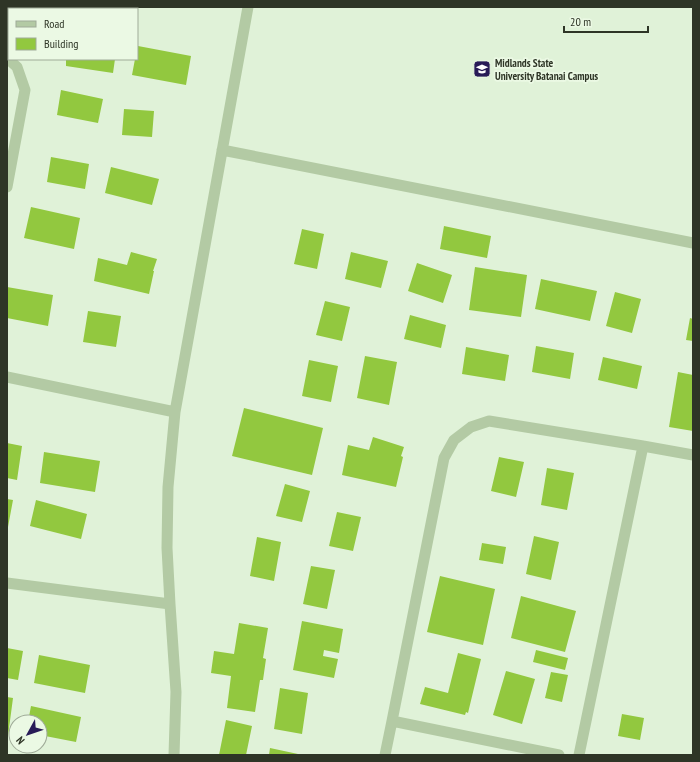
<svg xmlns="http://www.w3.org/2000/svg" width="700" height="762" viewBox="0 0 700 762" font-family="'PT Sans Narrow',sans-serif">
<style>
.building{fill:#92c83f}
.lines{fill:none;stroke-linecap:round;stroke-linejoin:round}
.minor{stroke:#b3caa4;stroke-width:11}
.labels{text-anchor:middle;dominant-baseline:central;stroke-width:3.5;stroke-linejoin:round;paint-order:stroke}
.poi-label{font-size:11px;font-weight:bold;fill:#2e3526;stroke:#ebf9e4;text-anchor:start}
</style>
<rect width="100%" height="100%" fill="#e0f2d8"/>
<path class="building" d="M 138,46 L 191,56 L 186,85 L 132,75 L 135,59 L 137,59 Z
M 66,59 L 115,59 L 113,73 L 66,66 Z
M 61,90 L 103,99 L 98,123 L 57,115 Z
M 124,109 L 154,111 L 152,137 L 122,135 Z
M 51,157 L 89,164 L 85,189 L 47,182 Z
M 111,167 L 159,179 L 152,205 L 105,193 Z
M 31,207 L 80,218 L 74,249 L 24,238 Z
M 444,226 L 491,236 L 487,258 L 440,249 Z
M 302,229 L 324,234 L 317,269 L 294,264 Z
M 131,252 L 157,259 L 153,271 L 154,271 L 149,294 L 94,281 L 98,258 L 127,265 Z
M 351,252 L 388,261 L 381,288 L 345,279 Z
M 417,263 L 452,275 L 443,303 L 408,291 Z
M 475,267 L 527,275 L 521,317 L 469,310 Z
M 541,279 L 597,291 L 590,321 L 535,309 Z
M 7,287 L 53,295 L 48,326 L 7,318 Z
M 615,292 L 641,299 L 632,333 L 606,326 Z
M 325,301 L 350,307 L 342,341 L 316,335 Z
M 88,311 L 121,316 L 116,347 L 83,342 Z
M 410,315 L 446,325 L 441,348 L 404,339 Z
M 690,318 L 693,319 L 693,341 L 686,340 Z
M 536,346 L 574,353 L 570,379 L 532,372 Z
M 466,347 L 509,355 L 505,381 L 462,374 Z
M 365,356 L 397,362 L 389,405 L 357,398 Z
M 603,357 L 642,366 L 637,389 L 598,380 Z
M 309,360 L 338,366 L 331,402 L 302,396 Z
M 678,372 L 693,375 L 693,431 L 669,427 Z
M 244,408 L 323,428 L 312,475 L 232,456 Z
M 373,437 L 404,447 L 401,456 L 403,457 L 396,487 L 342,475 L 348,445 L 369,450 Z
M 7,443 L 22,446 L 17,480 L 7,478 Z
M 44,452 L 100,461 L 95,492 L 40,483 Z
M 499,457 L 524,462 L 516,497 L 491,491 Z
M 547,468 L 574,473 L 567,510 L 541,505 Z
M 285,484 L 310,491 L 302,522 L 276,516 Z
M 7,499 L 13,500 L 8,527 L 7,527 Z
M 36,500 L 87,514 L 81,539 L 30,526 Z
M 337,512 L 361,517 L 353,551 L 329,546 Z
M 534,536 L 559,542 L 551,580 L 526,574 Z
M 257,537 L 281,542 L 274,581 L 250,576 Z
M 482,543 L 506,547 L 503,564 L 479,560 Z
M 311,566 L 335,570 L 327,609 L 303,604 Z
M 440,576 L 495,589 L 483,645 L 427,632 Z
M 521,596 L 576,611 L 565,652 L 511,638 Z
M 302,621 L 343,629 L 339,653 L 324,650 L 323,656 L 338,659 L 334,678 L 293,670 Z
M 239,623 L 268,628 L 263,658 L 266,659 L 263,680 L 260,680 L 255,712 L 227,708 L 231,676 L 211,673 L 214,651 L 234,654 Z
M 7,648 L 23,651 L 18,680 L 7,678 Z
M 536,650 L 568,658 L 565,670 L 533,662 Z
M 458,653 L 481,659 L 468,713 L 466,712 L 465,715 L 420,704 L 425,687 L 448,693 Z
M 39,655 L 90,665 L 85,693 L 34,683 Z
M 506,671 L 535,679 L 522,724 L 493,715 Z
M 551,672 L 568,675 L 562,702 L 545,698 Z
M 280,688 L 308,693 L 302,734 L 274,729 Z
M 7,697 L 13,698 L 8,736 L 7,735 Z
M 31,706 L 81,717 L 76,742 L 40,735 L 40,722 L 28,722 Z
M 622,714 L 644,718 L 640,740 L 618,736 Z
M 226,720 L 252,726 L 246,755 L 219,755 Z
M 270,748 L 298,754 L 298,755 L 269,755 Z"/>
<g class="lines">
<path class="minor" d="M 7,58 L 17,67 L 25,90 L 7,187
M 222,150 L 693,243
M 7,377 L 175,412
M 7,583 L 170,604
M 392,721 L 444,458 L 454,440 L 471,427 L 489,421 L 643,446 L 693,455
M 174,755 L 176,692 L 170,604 L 167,548 L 168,487 L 175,412 L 248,7
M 385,755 L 392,721 L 559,755
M 579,755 L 643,446"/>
</g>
<defs>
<g id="university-square" transform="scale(0.9)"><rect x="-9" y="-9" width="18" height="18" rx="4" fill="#281b57" stroke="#ebf9e4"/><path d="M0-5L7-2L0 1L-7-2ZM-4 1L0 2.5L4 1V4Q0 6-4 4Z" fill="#fff"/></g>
</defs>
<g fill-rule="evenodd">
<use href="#university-square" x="482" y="69"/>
</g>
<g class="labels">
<g class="poi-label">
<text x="495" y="63">Midlands State<tspan x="495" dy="13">University Batanai Campus</tspan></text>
</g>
</g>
<rect width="700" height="762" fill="none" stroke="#2e3526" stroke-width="16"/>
<rect x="8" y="8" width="130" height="52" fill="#ebf9e4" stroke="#9fab98"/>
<rect x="16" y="21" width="20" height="6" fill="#b3caa4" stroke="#9fab98"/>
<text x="44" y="28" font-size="12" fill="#2e3526">Road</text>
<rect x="16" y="38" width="20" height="12" fill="#92c83f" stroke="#9fab98"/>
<text x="44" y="48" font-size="12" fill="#2e3526">Building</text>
<g transform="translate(28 734) rotate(230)"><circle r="19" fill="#ebf9e4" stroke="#9fab98"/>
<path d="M0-3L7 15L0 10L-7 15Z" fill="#281b57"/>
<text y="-6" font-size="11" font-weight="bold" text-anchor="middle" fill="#2e3526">N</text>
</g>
<path d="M564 26v6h84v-6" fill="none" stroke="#2e3526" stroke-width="2"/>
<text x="570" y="26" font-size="12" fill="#2e3526" stroke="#ebf9e4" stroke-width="3" paint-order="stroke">20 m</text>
</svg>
